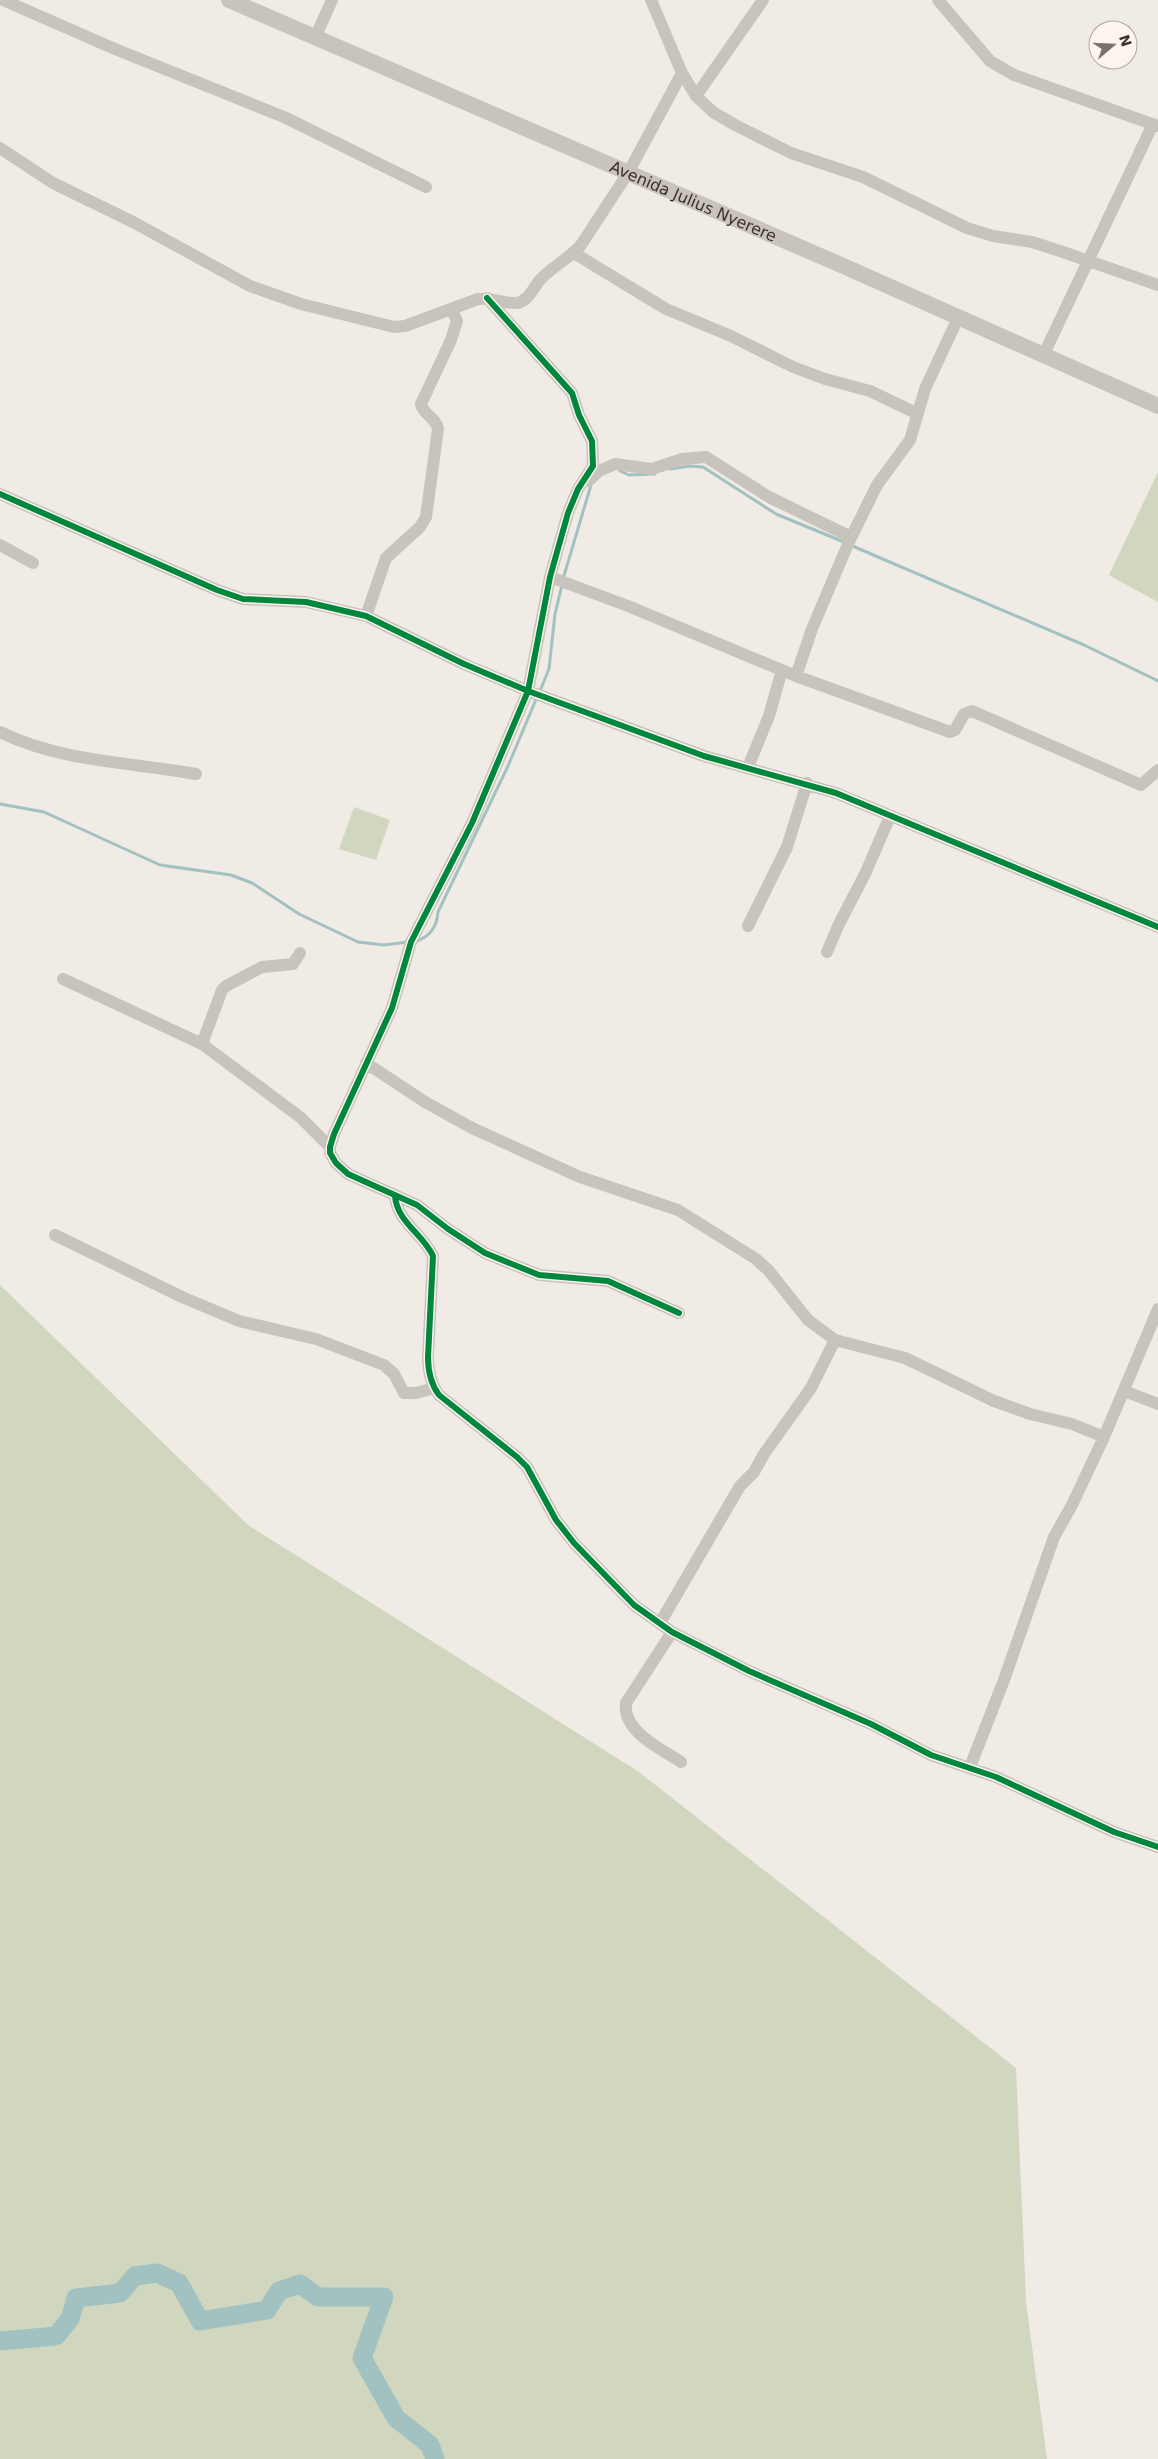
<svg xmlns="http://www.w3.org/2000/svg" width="1158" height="2459" viewBox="0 0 1158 2459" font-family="'DejaVu Sans',sans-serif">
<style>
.green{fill:#d1d6bf}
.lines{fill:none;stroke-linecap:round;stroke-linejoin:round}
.stream{stroke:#a1c2c1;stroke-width:3}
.river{stroke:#a1c2c1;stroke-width:19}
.minor{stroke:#c9c3be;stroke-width:12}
.tertiary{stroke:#c9c3be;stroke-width:16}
.cycleway-casing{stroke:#fbf5ee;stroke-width:9}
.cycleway{stroke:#00873e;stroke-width:6}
.labels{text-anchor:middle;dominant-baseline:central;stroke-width:5;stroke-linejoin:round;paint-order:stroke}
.street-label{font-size:16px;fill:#3b302b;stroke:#fbf5ee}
</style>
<rect width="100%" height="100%" fill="#f0ebe5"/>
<path class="green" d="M 1158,472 L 1158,602 L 1109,575 Z
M 354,807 L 390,820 L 376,860 L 339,849 Z
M 0,1285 L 248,1525 L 639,1772 L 1016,2068 L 1026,2302 L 1047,2459 L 0,2459 Z"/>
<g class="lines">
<path class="stream" d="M 670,469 L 690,466 L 703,467 L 776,514 L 844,542
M 620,471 L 629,475 L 655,474
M 850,545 L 1084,645 L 1158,681
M 563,579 L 591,485
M 540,691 L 549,669 L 555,614 L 562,585
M 0,804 L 44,812 L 160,865 L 231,875 L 252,883 L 299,914 L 358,942 L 384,945 L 408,942
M 417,941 C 431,936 437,926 438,912 L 508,766 L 537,697"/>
<path class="river" d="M 0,2341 L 56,2336 L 70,2319 L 76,2298 L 120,2293 L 135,2276 L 157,2273 L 179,2283 L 200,2321 L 267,2310 L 279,2291 L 300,2284 L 318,2297 L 384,2297 L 362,2358 L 396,2418 L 430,2445 L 435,2459"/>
<path class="minor" d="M 3,0 L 115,49 L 284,117 L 426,187
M 651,0 L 682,73 L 696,96 L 713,112 L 735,125 L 791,153 L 863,177 L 967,228 L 993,236 L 1032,242 L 1063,252 L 1158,285
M 938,0 L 990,61 L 1014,75 L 1158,126
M 315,38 L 332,0
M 696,96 L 763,0
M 0,148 L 53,183 L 133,222 L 250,286 L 301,304 L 394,327 L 405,326 L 478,299 C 491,297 504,304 517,303 C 528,301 533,289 539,281 C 551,267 569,259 581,245 L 628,173 L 682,73
M 574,253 L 666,309 L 731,336 L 793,367 L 825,379 L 870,391 L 916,413
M 487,298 L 572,393 L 579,415 L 592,441 L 593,466 L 578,489 L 568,513 L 550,577 L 528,691 L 472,823 L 411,942 L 392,1008 L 334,1134 L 330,1147 L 330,1153 L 336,1163 L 348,1174 L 417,1205 L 448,1229 L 485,1253 L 539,1275 L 608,1281 L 679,1313
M 1044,354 L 1153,124
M 588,481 L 599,471 L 615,464 L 652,469 L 682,459 L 706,457 L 769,497 L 851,537
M 0,494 L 217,590 L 243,599 L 306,602 L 366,616 L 464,664 L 528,691 L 704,756 L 836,793 L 1158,927
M 0,545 L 33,563
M 550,577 L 628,606 L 796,676 L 950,732 L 955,730 L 964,714 L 972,711 L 1141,785 L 1158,770
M 366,616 L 386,558 L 420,527 L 426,517 L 438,429 C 436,417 423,415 421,404 L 451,340 L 457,321 L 452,310
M 796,676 L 812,629 L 848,544 L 877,485 L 910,440 L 925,389 L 958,318
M 0,732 C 61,762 130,762 196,774
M 748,767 L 769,716 L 782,670
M 748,926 L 787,847 L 807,783
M 827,952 L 838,926 L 866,872 L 890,816
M 63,979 L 202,1044 L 300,1117 L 330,1147
M 202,1044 L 222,990 L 226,986 L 262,967 L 293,964 L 300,953
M 366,1063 L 425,1102 L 472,1128 L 580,1177 L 678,1210 L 756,1259 L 769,1271 L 808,1320 L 835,1340 L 905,1358 L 994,1401 L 1030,1414 L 1072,1424 L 1104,1437
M 395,1196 C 397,1222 423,1234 433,1256 L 428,1357 C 428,1371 430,1383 439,1395 L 517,1457 L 527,1467 L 556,1520 L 574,1543 L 634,1605 L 672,1632 L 749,1671 L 871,1724 L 931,1755 L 996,1777 L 1114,1832 L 1158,1847
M 55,1235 L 182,1297 L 239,1321 L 316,1339 L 384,1365 L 394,1374 L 404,1393 L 416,1393 L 434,1388
M 1124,1391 L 1158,1404
M 660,1623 L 740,1486 L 754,1472 L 764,1454 L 811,1388 L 835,1340
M 672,1632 L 626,1703 C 622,1731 661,1749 681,1762
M 970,1767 L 1004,1680 L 1054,1537 L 1072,1505 L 1104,1437 L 1158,1309"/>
<path class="tertiary" id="s1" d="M 229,0 L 832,261 L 1158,406"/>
<g class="cycleway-casing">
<path id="cycleway" d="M 487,298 L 572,393 L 579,415 L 592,441 L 593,466 L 578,489 L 568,513 L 550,577 L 528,691 L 472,823 L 411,942 L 392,1008 L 334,1134 L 330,1147 L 330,1153 L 336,1163 L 348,1174 L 417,1205 L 448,1229 L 485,1253 L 539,1275 L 608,1281 L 679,1313
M 0,494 L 217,590 L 243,599 L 306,602 L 366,616 L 464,664 L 528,691 L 704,756 L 836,793 L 1158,927
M 395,1196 C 397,1222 423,1234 433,1256 L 428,1357 C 428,1371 430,1383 439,1395 L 517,1457 L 527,1467 L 556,1520 L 574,1543 L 634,1605 L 672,1632 L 749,1671 L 871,1724 L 931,1755 L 996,1777 L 1114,1832 L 1158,1847"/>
</g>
<use href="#cycleway" class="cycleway"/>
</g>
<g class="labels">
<g class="street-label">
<text stroke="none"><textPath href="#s1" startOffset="506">Avenida Julius Nyerere</textPath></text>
</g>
</g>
<g transform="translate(1113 45) rotate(71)"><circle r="24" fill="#fbf5ee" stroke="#aea6a0"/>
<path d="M0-4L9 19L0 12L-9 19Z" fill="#7a716c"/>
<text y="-8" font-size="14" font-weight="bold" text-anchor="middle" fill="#3b302b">N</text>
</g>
</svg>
